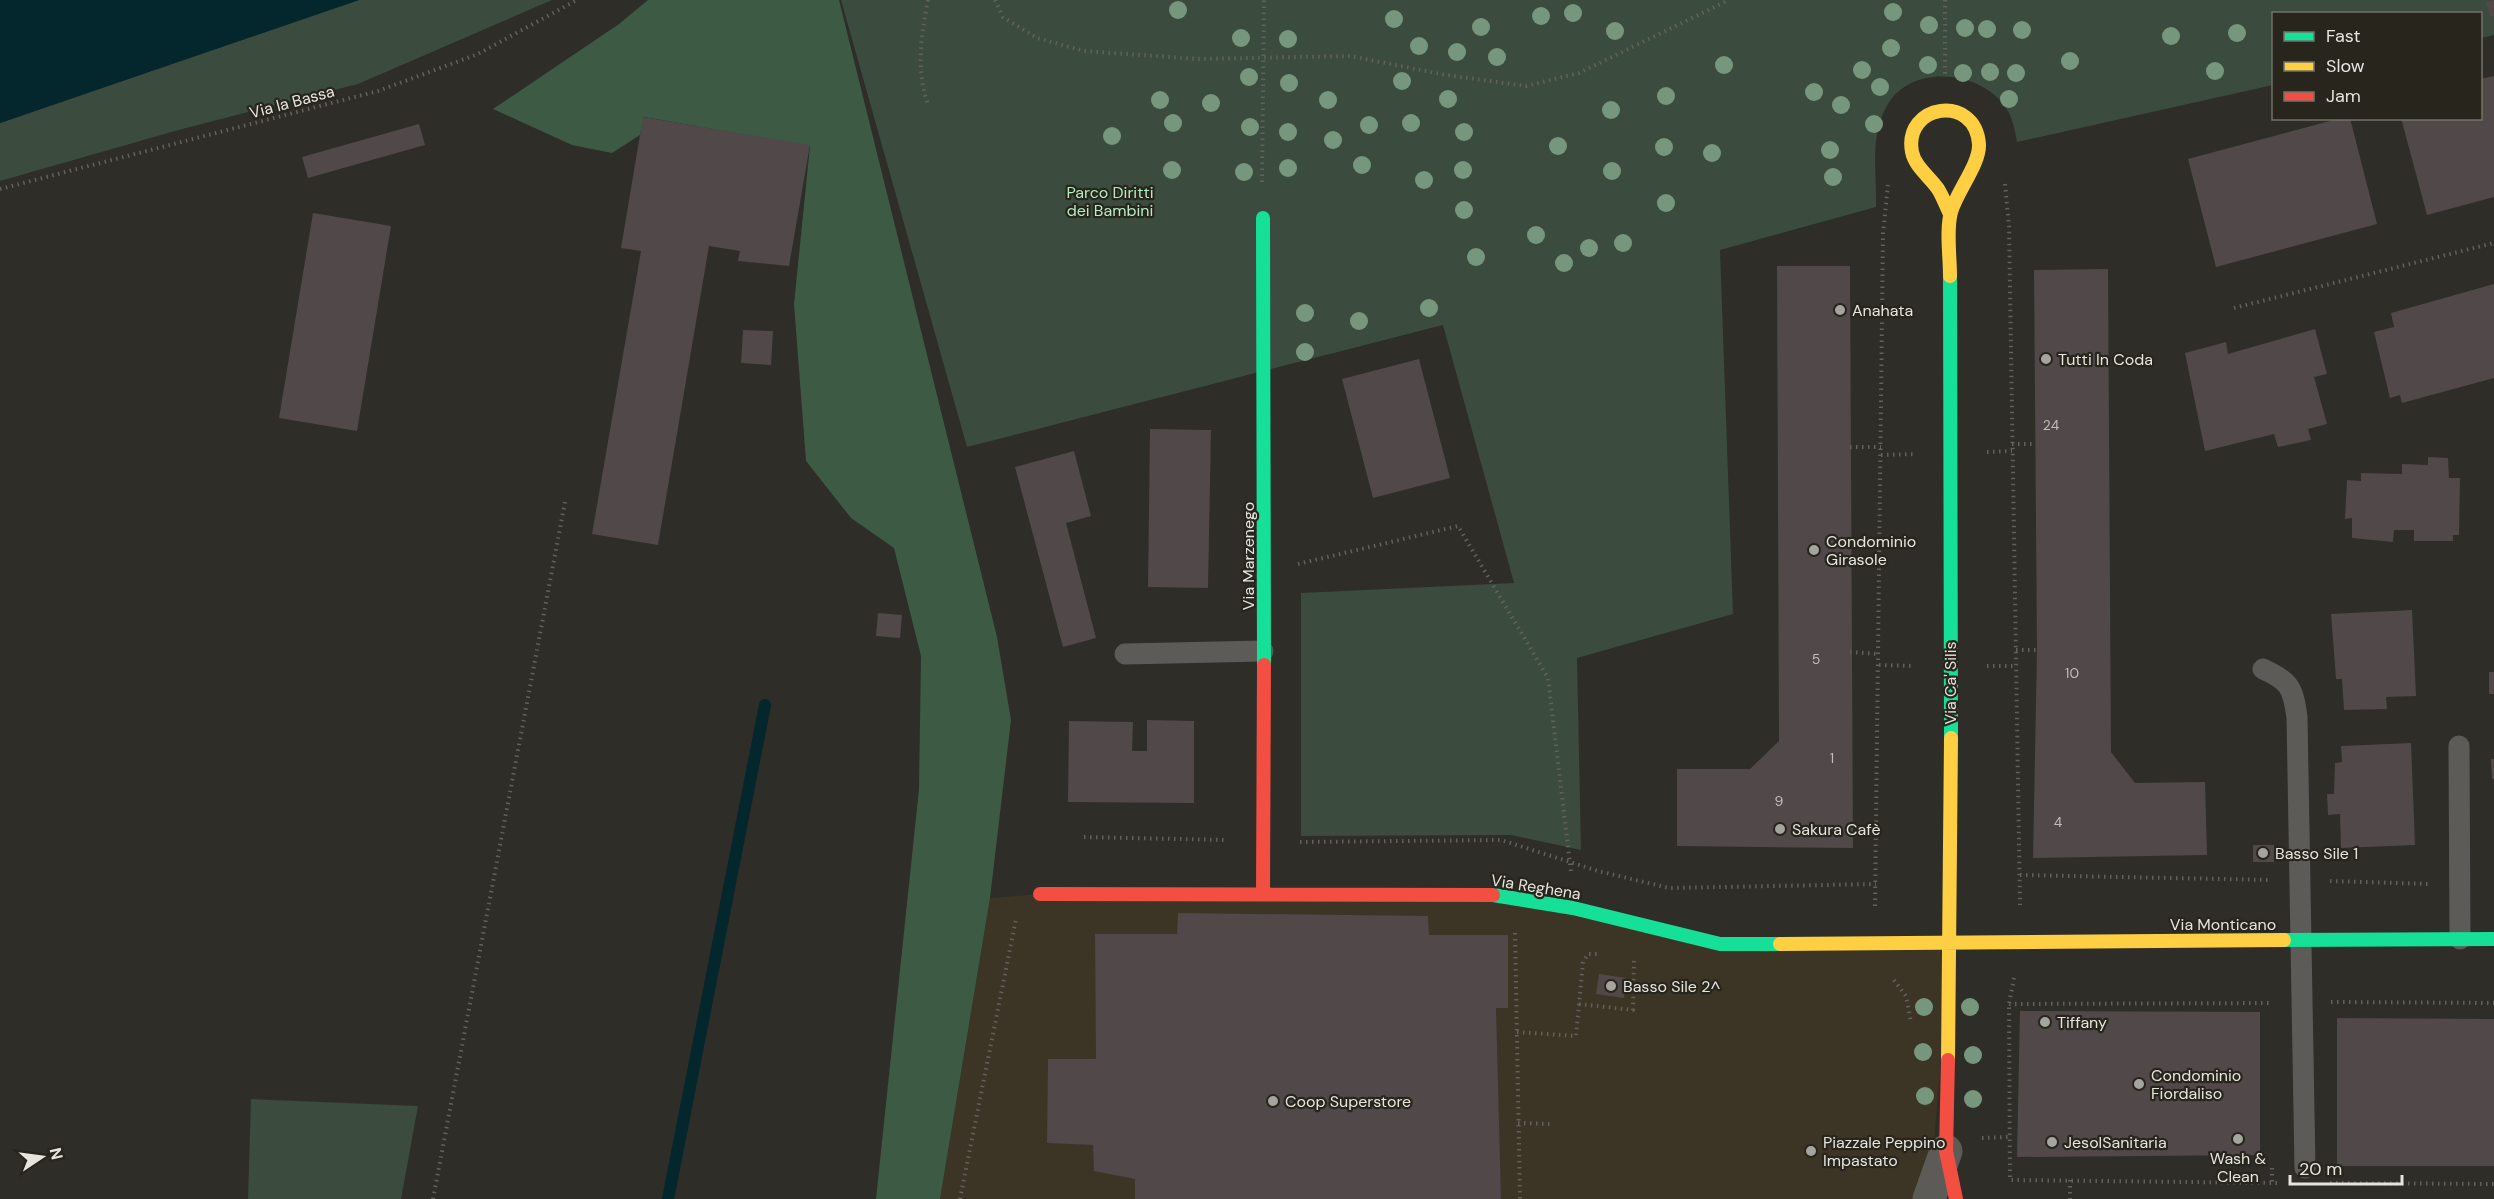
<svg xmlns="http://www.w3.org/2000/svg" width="2494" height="1199" viewBox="0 0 2494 1199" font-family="'DM Sans',sans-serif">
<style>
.commercial{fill:#3c3425}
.green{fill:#3b4b3e}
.forest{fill:#3d5a45}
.water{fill:#04262d}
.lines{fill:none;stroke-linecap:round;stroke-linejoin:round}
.stream{stroke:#04262d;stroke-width:12}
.building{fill:#504849}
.path{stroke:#62615e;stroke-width:4;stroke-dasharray:1.5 4.5;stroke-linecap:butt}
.lane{stroke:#5c5b58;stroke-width:21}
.street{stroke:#5c5b58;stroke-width:33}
.fast{stroke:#16e098;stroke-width:14}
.slow{stroke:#ffcf43;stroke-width:14}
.jam{stroke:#f24e42;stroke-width:14}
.tree{fill:#76977d}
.poi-dot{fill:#a6a49f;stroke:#27251c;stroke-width:2}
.labels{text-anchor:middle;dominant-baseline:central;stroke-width:4.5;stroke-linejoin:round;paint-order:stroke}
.number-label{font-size:14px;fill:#c0bdba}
.street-label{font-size:16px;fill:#e6e4df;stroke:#27251c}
.park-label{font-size:16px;fill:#b1eec3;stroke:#27251c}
.poi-label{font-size:16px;fill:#e6e4df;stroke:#27251c;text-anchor:start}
</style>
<rect width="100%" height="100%" fill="#2e2d28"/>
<path class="commercial" d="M 1040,894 L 1503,895 L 1720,944 L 1951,941 L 1929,1199 L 940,1199 L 990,898 Z"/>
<path class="green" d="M 359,0 L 552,0 L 358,84 L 182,129 L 0,181 L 0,123 Z
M 841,0 L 2494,0 L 2494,35 L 2481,38 L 2480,14 L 2274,14 L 2273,85 L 2017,142 C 2015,131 2013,118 2006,108 C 1982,71 1913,63 1888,104 C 1869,134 1877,172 1876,207 L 1720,250 L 1733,614 L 1577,658 L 1581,850 L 1511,835 L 1301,836 L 1301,593 L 1514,583 L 1443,325 L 967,447 Z
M 251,1099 L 418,1106 L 401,1199 L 248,1199 Z"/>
<path class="forest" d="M 648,0 L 839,0 L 997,637 L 1011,720 L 990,898 L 940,1199 L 876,1199 L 919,789 L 921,656 L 894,548 L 851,518 L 806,461 L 794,304 L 810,146 L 644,117 L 640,135 L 612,153 L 572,145 L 493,109 L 619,24 Z"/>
<path class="water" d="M 0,0 L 359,0 L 0,123 Z"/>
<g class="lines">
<path class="stream" d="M 668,1199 L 765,705"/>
</g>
<path class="building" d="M 2494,0 L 2494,16 L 2490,17 L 2486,2 Z
M 2494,76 L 2494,197 L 2427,215 L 2401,118 L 2480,118 L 2480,79 Z
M 643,117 L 810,145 L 789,266 L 738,261 L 740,251 L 709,246 L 658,545 L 592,534 L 641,251 L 621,248 Z
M 2341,118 L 2350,118 L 2377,224 L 2216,267 L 2188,159 Z
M 419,124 L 425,145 L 308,178 L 302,157 Z
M 313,213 L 391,226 L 357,431 L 279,418 Z
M 1777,266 L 1850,266 L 1853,848 L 1677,846 L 1677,769 L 1750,769 L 1779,741 Z
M 2108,269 L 2111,752 L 2135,783 L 2205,782 L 2207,855 L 2033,858 L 2037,650 L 2034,270 Z
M 2494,284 L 2494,378 L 2402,403 L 2400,395 L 2390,398 L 2374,332 L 2394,327 L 2391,313 Z
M 2315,329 L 2327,374 L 2314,377 L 2327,424 L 2308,429 L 2311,440 L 2278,447 L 2274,434 L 2205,451 L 2185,353 L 2226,342 L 2228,354 Z
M 743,330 L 773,331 L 771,365 L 741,363 Z
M 1419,359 L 1450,478 L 1373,498 L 1342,379 Z
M 1150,429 L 1211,430 L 1208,588 L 1148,587 Z
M 1074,451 L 1091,516 L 1066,523 L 1096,638 L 1063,647 L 1015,467 Z
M 2428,457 L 2448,458 L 2449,478 L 2460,478 L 2459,535 L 2453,535 L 2453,541 L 2414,541 L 2414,530 L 2394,530 L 2393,542 L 2352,538 L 2352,518 L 2345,519 L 2347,480 L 2361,481 L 2361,473 L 2402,474 L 2402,464 L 2428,465 Z
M 2412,610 L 2416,696 L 2386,697 L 2387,709 L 2344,710 L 2342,679 L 2336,679 L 2331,614 Z
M 878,613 L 902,615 L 900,638 L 876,636 Z
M 2489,672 L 2494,672 L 2494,694 L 2489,694 Z
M 1147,720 L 1194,721 L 1194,803 L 1068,802 L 1069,721 L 1133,722 L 1132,751 L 1147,751 Z
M 2411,743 L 2415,845 L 2341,848 L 2340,814 L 2328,815 L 2327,794 L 2334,794 L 2335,763 L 2342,762 L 2341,746 Z
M 2491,759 L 2494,759 L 2494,779 L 2492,779 Z
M 2253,845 L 2274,845 L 2274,862 L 2253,862 Z
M 1178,913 L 1428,916 L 1429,935 L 1508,935 L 1508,1008 L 1496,1008 L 1501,1199 L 1135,1199 L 1135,1179 L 1094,1171 L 1093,1145 L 1047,1143 L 1048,1059 L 1096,1059 L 1095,934 L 1177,934 Z
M 1599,974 L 1626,978 L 1624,998 L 1596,994 Z
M 2020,1011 L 2260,1012 L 2260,1155 L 2017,1157 Z
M 2337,1018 L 2494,1019 L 2494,1166 L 2337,1166 Z"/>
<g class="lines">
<path class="path" d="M 928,0 C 921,36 916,70 928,105
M 995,0 L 1003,17 L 1037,38 L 1084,51 L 1198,59 L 1350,56 L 1446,75 L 1526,86 L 1579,73 L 1729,0
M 1945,0 L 1945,75
M 1262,182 L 1264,0
M 2005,184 L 2009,226 L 2020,905
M 0,189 L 378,91 L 478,54 L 577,0
M 2234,308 L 2494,243
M 2012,444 L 2036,444
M 1850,447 L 1881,447
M 1987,452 L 2012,451
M 1881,455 L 1916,454
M 1298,564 L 1458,526 L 1548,678 L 1571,872
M 2016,650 L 2037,650
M 1850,652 L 1879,654
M 1879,665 L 1914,666
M 1987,666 L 2016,666
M 1084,837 L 1227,840
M 1300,842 L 1501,840 L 1598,871 L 1669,888 L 1876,884
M 2020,875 L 2271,880
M 2330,881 L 2430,884
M 1875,906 L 1883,234 L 1888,185
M 1515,933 L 1520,1199
M 2014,978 L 2009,1004 L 2010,1180 L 2280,1183
M 1894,980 L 1906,996 L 1911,1022
M 2331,1002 L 2494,1003
M 1579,1004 L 1633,1010 L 1634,959
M 2009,1004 L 2272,1003
M 1517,1032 L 1576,1036 L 1583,962 L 1588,954 L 1599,954
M 1518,1123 L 1552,1124
M 1982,1138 L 2009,1137
M 2272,1168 L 2272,1183
M 2070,1180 L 2070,1199
M 2330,1183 L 2494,1184
M 433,1199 L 565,502
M 960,1199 L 1016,919"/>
<path class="lane" d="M 1125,654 L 1263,651
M 2263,669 C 2290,681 2293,688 2297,717 L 2305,1168
M 2459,746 L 2460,939"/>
<path class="street" d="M 1929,1199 L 1946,1151"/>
<path class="fast" d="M 1263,218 L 1264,665
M 1950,276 L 1951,738
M 1493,895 L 1573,908 L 1720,944 L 1780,944
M 2284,940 L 2494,939"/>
<path class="slow" d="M 1950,214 C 1946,206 1943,197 1938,189 C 1930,177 1915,167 1912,152 C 1903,104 1975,93 1979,144 C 1980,164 1957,191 1951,212 C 1946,230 1950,256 1950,276
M 1780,944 L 2284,940
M 1948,1060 L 1951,738"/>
<path class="jam" d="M 1263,893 L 1264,665
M 1040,894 L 1493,895
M 1948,1060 L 1946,1151 L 1956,1199"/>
</g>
<g class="tree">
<circle cx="1178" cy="10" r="9"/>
<circle cx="1893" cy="12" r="9"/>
<circle cx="1573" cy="13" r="9"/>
<circle cx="1541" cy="16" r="9"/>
<circle cx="1394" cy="19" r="9"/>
<circle cx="1929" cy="25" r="9"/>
<circle cx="1481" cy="27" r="9"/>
<circle cx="1965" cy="28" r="9"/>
<circle cx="1987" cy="29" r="9"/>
<circle cx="2022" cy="30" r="9"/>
<circle cx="1615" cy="31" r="9"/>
<circle cx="2237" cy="33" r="9"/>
<circle cx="2171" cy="36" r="9"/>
<circle cx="1241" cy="38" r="9"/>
<circle cx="1288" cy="39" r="9"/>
<circle cx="1419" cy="46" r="9"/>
<circle cx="1891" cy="48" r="9"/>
<circle cx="1457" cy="52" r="9"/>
<circle cx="1497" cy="57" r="9"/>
<circle cx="2070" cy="61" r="9"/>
<circle cx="1724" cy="65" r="9"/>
<circle cx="1928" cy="65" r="9"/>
<circle cx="1862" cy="70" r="9"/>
<circle cx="2215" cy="71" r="9"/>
<circle cx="1990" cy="72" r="9"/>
<circle cx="1963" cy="73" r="9"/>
<circle cx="2016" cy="73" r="9"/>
<circle cx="1249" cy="77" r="9"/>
<circle cx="1402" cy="81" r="9"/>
<circle cx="1289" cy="83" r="9"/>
<circle cx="1880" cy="87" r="9"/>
<circle cx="1814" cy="92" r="9"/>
<circle cx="1666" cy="96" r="9"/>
<circle cx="1448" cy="99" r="9"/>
<circle cx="2009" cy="99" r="9"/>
<circle cx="1160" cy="100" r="9"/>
<circle cx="1328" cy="100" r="9"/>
<circle cx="1211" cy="103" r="9"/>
<circle cx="1841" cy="105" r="9"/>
<circle cx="1611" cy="110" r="9"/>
<circle cx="1173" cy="123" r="9"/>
<circle cx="1411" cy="123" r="9"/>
<circle cx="1874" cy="124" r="9"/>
<circle cx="1369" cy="125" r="9"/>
<circle cx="1250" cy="127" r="9"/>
<circle cx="1288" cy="132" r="9"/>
<circle cx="1464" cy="132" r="9"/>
<circle cx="1112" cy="136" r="9"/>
<circle cx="1333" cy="140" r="9"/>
<circle cx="1558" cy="146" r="9"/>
<circle cx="1664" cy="147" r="9"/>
<circle cx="1830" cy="150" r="9"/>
<circle cx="1712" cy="153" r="9"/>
<circle cx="1362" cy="165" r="9"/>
<circle cx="1288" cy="168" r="9"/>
<circle cx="1172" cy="170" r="9"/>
<circle cx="1463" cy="170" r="9"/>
<circle cx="1612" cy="171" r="9"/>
<circle cx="1244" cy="172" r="9"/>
<circle cx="1833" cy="177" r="9"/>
<circle cx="1424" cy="180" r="9"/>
<circle cx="1666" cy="203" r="9"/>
<circle cx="1464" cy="210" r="9"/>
<circle cx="1536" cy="235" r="9"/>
<circle cx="1623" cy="243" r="9"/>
<circle cx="1589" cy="248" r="9"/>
<circle cx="1476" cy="257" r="9"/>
<circle cx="1564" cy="263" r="9"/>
<circle cx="1429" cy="308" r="9"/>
<circle cx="1305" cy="313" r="9"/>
<circle cx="1359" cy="321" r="9"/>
<circle cx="1305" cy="352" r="9"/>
<circle cx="1924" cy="1007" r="9"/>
<circle cx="1970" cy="1007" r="9"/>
<circle cx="1923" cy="1052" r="9"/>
<circle cx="1973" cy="1055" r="9"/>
<circle cx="1925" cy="1096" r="9"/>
<circle cx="1973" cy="1099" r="9"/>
</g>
<g class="poi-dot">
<circle cx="1840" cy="310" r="6"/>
<circle cx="2046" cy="359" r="6"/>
<circle cx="1814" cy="550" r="6"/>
<circle cx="1780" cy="829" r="6"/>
<circle cx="2263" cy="853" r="6"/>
<circle cx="1611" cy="986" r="6"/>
<circle cx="2045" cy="1022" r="6"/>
<circle cx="2139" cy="1084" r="6"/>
<circle cx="1273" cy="1101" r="6"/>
<circle cx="2238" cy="1139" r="6"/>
<circle cx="2052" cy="1142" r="6"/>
<circle cx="1811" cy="1151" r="6"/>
</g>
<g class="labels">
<g class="number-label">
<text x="2051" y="425">24</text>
<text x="1816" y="659">5</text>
<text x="2072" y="673">10</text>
<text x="1832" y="758">1</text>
<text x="1779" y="801">9</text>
<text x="2058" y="822">4</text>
</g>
<g class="street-label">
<text transform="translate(292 102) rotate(-15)">Via la Bassa</text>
<text transform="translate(1248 556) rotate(-90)">Via Marzenego</text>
<text transform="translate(1950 683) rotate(-90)">Via Ca' Silis</text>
<text transform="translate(1536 887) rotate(9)">Via Reghena</text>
<text x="2223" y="924">Via Monticano</text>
</g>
<g class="park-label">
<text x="1110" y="192">Parco Diritti<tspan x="1110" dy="18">dei Bambini</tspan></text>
</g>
<g class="poi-label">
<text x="1852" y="310">Anahata</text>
<text x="2058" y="359">Tutti In Coda</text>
<text x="1826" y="541">Condominio<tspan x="1826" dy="18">Girasole</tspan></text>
<text x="1792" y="829">Sakura Cafè</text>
<text x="2275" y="853">Basso Sile 1</text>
<text x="1623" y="986">Basso Sile 2^</text>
<text x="2057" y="1022">Tiffany</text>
<text x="2151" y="1075">Condominio<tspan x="2151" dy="18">Fiordaliso</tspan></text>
<text x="1285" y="1101">Coop Superstore</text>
<text x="1823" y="1142">Piazzale Peppino<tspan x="1823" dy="18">Impastato</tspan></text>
<text x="2064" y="1142">JesolSanitaria</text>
<text x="2238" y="1158" text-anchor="middle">Wash &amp;<tspan x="2238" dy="18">Clean</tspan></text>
</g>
</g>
<rect x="2272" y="12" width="210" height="108" fill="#27251c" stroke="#73716a" stroke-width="1.5"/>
<rect x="2284" y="32" width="30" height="9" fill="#16e098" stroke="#73716a" stroke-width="1.5"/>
<text x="2326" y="42" font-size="18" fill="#e6e4df">Fast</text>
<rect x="2284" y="62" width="30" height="9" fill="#ffcf43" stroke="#73716a" stroke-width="1.5"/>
<text x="2326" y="72" font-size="18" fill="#e6e4df">Slow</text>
<rect x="2284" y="92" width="30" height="9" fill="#f24e42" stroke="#73716a" stroke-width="1.5"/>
<text x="2326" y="102" font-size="18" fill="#e6e4df">Jam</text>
<g transform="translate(42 1157) rotate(77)" stroke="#27251c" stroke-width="4.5" paint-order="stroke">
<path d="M0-4.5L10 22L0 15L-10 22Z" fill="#e6e4df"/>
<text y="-9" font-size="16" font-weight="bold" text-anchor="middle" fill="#e6e4df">N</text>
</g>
<path d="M2290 1175v9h112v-9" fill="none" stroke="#e6e4df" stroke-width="3"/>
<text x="2299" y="1175" font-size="18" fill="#e6e4df" stroke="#27251c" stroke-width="4.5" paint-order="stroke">20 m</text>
</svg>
